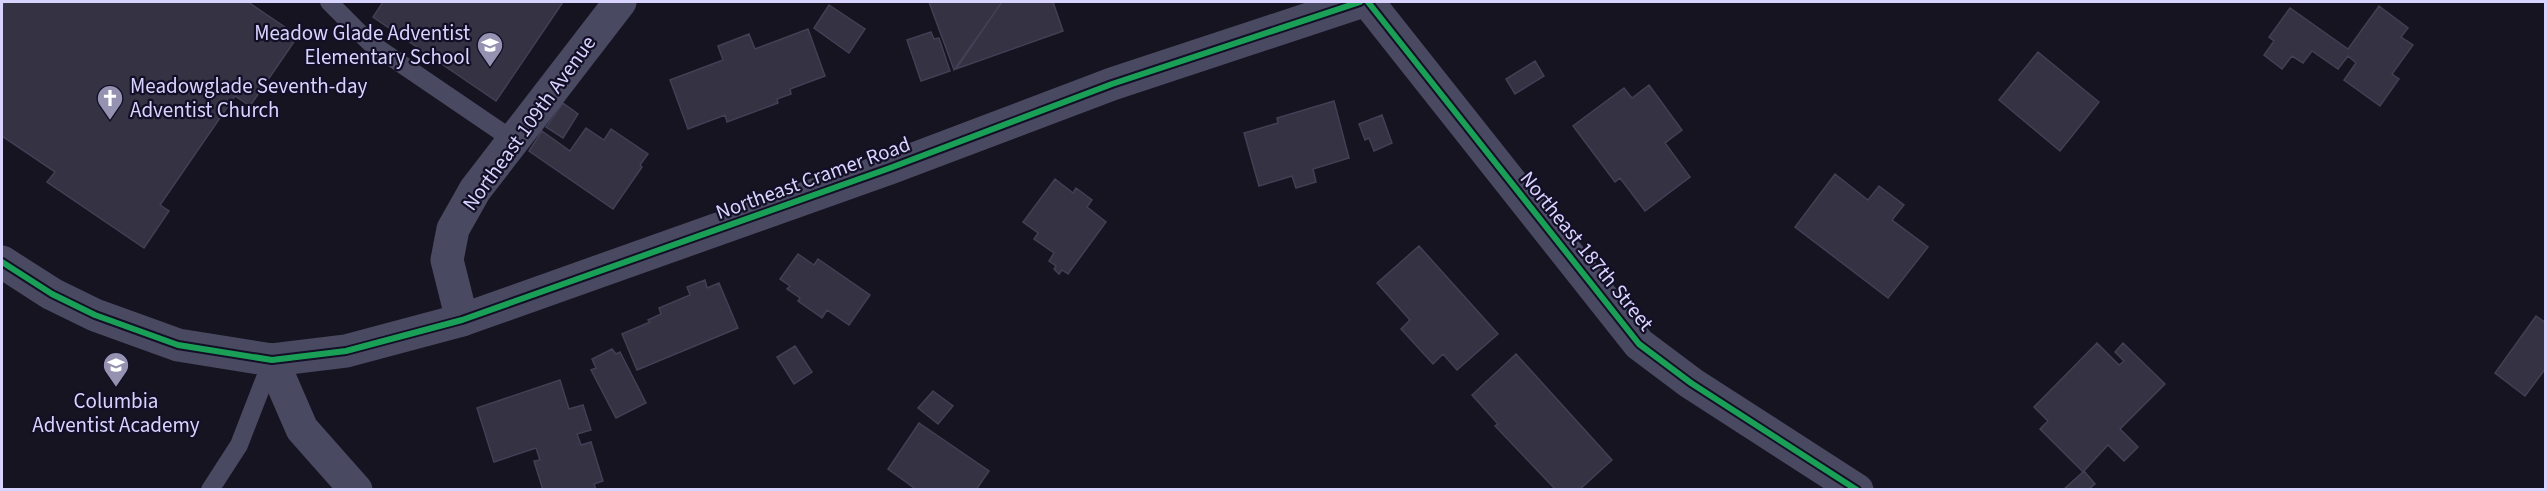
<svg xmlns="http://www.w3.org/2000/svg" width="2547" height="491" viewBox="0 0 2547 491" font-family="'Source Sans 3',sans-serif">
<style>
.building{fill:#343243;stroke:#433f54;stroke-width:1.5}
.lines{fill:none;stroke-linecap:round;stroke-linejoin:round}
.service{stroke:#4a4962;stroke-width:18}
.minor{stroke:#4a4962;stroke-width:33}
.tertiary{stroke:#4a4962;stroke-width:33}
.cycleway-casing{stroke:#130f26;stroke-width:10}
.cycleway{stroke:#1a9f57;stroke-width:6}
.labels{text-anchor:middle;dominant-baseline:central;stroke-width:4.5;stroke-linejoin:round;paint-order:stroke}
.poi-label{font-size:21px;fill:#d9d4ff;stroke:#130f26;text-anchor:end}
.street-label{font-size:21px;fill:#d9d4ff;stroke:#130f26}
</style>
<rect width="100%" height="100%" fill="#161421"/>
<path class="building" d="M 5,2 L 248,2 L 298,36 L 250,106 L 235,96 L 160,205 L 169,211 L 144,248 L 47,182 L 55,172 L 2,136 L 2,6 Z
M 383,2 L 563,2 L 496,101 L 373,17 Z
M 929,2 L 1002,2 L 954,70 Z
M 1002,2 L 1053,2 L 1063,31 L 956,69 Z
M 829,5 L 865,29 L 849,53 L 814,28 Z
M 2379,6 L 2408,28 L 2401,37 L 2413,45 L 2392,74 L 2399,79 L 2380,106 L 2344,80 L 2356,63 L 2348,56 L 2338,69 L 2312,51 L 2303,63 L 2292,56 L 2282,69 L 2264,55 L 2274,41 L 2269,37 L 2290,8 L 2348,49 Z
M 808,29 L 825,76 L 790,89 L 791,94 L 777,99 L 778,103 L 727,122 L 725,115 L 688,129 L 670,80 L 723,60 L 718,46 L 749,34 L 755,49 Z
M 931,32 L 934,39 L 939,38 L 950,71 L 921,81 L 907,40 Z
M 2038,52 L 2099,102 L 2060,151 L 1999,100 Z
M 1535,61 L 1544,76 L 1515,94 L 1506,79 Z
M 1649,85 L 1682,130 L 1665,143 L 1690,177 L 1645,211 L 1620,178 L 1615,182 L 1573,126 L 1624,88 L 1632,98 Z
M 1334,101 L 1349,158 L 1313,169 L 1316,182 L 1296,188 L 1292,176 L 1259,186 L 1244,133 L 1278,123 L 1277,118 Z
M 563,103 L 578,114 L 563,138 L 546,127 Z
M 1382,115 L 1392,143 L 1374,151 L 1369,138 L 1365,140 L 1359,124 Z
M 586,128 L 604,140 L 611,129 L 648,154 L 640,165 L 642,167 L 613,209 L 529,151 L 542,131 L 570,151 Z
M 1835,174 L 1868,200 L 1879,186 L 1904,205 L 1892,220 L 1928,247 L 1888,298 L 1795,227 Z
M 1055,179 L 1073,193 L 1076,188 L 1092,200 L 1087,207 L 1106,222 L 1068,274 L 1062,270 L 1059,274 L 1054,269 L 1056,266 L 1049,261 L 1054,253 L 1034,239 L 1038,233 L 1023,222 Z
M 1419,246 L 1498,334 L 1457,370 L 1443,354 L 1433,364 L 1401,329 L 1410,320 L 1377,283 Z
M 798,254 L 814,265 L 818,259 L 870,295 L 849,325 L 827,310 L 822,318 L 798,301 L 800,298 L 787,289 L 790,286 L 780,279 Z
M 705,280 L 707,288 L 719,283 L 738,328 L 637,370 L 622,334 L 650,322 L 648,320 L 661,314 L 659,308 L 690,295 L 687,287 Z
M 2536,316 L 2546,323 L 2546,368 L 2525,396 L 2495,373 Z
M 2097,343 L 2119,365 L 2124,361 L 2115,352 L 2123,343 L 2165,384 L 2120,429 L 2138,447 L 2124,461 L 2108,445 L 2083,472 L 2040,429 L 2048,421 L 2034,407 Z
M 795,346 L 812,372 L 794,384 L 777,357 Z
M 612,349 L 616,354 L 620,352 L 646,403 L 616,418 L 591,370 L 596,368 L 592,359 Z
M 1516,354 L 1612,460 L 1579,490 L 1556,490 L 1495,426 L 1498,424 L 1472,395 Z
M 560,380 L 569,409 L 583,405 L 591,430 L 577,434 L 581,445 L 591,442 L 603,481 L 594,484 L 596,490 L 543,490 L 534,461 L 540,460 L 536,448 L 494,462 L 477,408 Z
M 933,391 L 953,406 L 938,424 L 918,408 Z
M 919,423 L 989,471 L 976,490 L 917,490 L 888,469 Z
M 2084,471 L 2095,484 L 2088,490 L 2063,490 Z"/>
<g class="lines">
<path class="service" d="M 329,2 L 369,42 L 513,140
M 210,490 L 239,445 L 272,360"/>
<path class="minor" d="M 1368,2 L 1639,344 L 1691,383 L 1857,490
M 462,320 L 447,260 L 453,229 L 475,190 L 620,2
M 272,360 L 302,429 L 356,490"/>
<path class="tertiary" d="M 2,262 L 52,294 L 95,315 L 178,345 L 272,360 L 346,351 L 462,320 L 890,168 L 1112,84 L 1360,2"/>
<g class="cycleway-casing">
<path id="cycleway" d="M 1368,2 L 1639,344 L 1691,383 L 1857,490
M 2,262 L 52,294 L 95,315 L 178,345 L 272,360 L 346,351 L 462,320 L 890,168 L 1112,84 L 1360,2"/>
</g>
<use href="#cycleway" class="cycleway"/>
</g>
<defs>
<g id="school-pin" transform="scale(1.35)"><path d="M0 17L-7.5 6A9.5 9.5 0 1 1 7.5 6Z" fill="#9591b1" stroke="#130f26"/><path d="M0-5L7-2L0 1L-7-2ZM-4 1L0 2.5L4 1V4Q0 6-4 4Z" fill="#fff"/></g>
<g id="church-pin" transform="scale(1.35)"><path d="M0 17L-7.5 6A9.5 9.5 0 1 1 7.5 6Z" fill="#9591b1" stroke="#130f26"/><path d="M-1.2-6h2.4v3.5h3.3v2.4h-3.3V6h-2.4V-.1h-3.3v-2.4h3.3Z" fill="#fff"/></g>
</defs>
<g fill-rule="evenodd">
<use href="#school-pin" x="490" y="45"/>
<use href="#church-pin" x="110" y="98"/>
<use href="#school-pin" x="116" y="365"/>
</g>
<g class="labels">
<g class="poi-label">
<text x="470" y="33">Meadow Glade Adventist<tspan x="470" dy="24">Elementary School</tspan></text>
<text x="130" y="86" text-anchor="start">Meadowglade Seventh-day<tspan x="130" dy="24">Adventist Church</tspan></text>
<text x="116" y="401" text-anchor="middle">Columbia<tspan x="116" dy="24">Adventist Academy</tspan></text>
</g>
<g class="street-label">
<text transform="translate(529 123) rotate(-54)">Northeast 109th Avenue</text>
<text transform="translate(813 178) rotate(-20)">Northeast Cramer Road</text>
<text transform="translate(1587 251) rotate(51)">Northeast 187th Street</text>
</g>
</g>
<rect width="2547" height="491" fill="none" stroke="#d9d4ff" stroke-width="6"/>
</svg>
